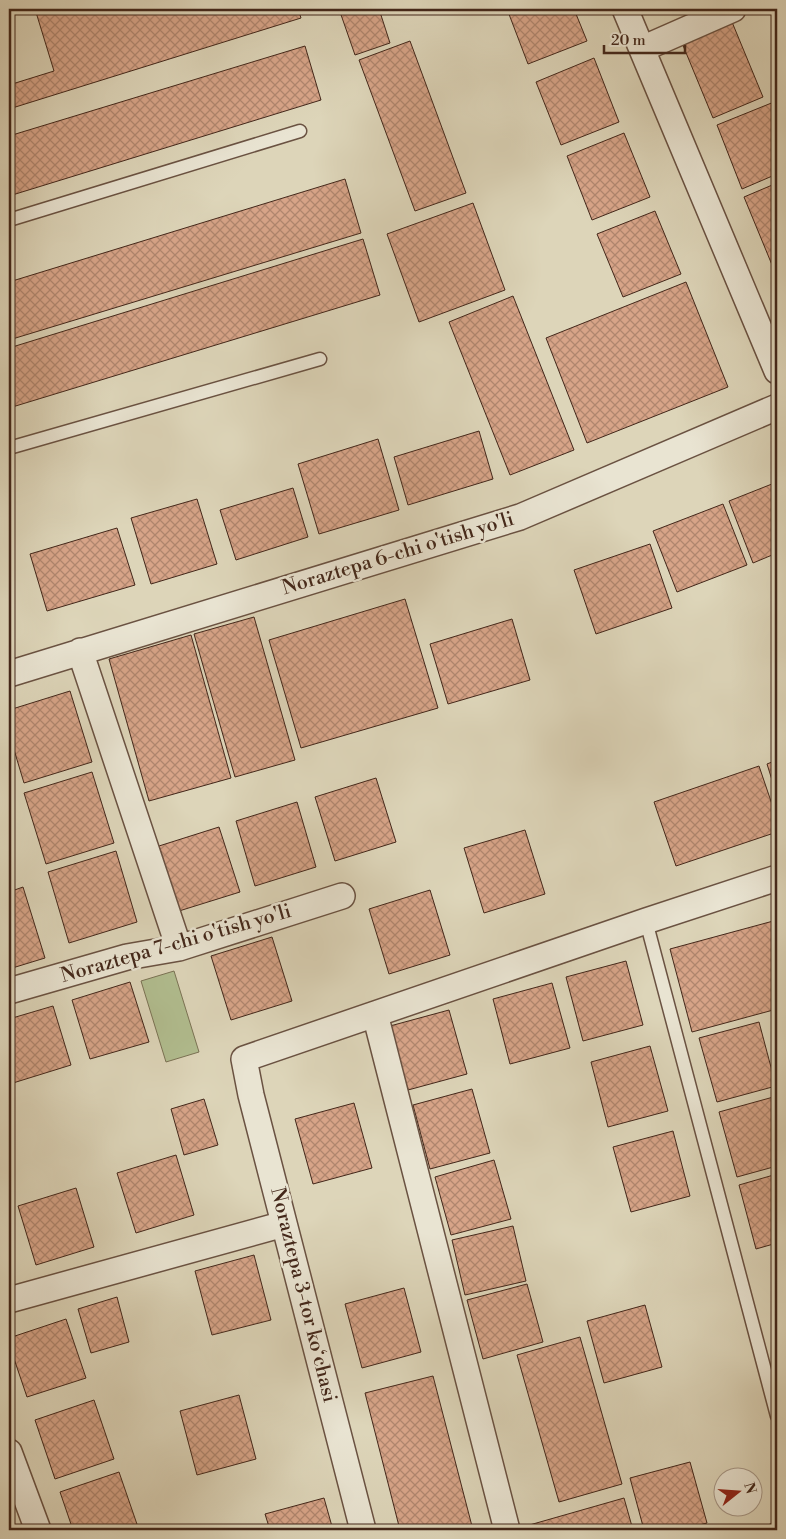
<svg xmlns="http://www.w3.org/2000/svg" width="786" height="1539" viewBox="0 0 786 1539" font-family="'Libre Bodoni',serif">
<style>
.green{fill:#b1bd8f;stroke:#7a7254}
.building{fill:url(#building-cross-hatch);stroke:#43271a}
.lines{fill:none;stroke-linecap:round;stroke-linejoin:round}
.service-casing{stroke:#6a5242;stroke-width:15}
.minor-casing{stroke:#6a5242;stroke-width:28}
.service{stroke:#e9e4d2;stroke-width:12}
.minor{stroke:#e9e4d2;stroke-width:25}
.labels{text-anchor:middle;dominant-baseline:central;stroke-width:5;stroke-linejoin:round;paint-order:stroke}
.street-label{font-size:20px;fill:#43271a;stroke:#e9e4d2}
</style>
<defs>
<pattern id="building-cross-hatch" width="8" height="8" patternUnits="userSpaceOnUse" patternTransform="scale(1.25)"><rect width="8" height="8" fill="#d7a488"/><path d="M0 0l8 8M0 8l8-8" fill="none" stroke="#b0866e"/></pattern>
</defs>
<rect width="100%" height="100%" fill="#ddd5b9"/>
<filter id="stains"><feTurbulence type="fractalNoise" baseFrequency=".004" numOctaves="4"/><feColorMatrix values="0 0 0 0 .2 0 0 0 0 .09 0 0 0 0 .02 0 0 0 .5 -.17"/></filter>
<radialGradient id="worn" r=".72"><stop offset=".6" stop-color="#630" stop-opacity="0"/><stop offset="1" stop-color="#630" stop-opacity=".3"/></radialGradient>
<path class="green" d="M 174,971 L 199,1052 L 166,1062 L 141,981 Z"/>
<path class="building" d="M 35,9 L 298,9 L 301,18 L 9,109 L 9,85 L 54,71 Z
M 339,9 L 379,9 L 390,43 L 355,55 Z
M 507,9 L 574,9 L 587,41 L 528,64 Z
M 732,22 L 763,97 L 713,118 L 682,43 Z
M 410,41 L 466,193 L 415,211 L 359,60 Z
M 305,46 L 321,100 L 9,196 L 9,136 Z
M 594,58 L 619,122 L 561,145 L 536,82 Z
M 774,102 L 777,109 L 777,174 L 742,189 L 717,125 Z
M 624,133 L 650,197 L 592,220 L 567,156 Z
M 345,179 L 361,233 L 9,340 L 9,282 Z
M 777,183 L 777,277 L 744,197 Z
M 473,203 L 505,290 L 419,322 L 387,234 Z
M 655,211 L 681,274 L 623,297 L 597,234 Z
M 363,239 L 380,295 L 9,408 L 9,348 Z
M 686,282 L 728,387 L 587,443 L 546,338 Z
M 513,296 L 574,450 L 510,475 L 449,322 Z
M 479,431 L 493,479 L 408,505 L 394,457 Z
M 378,439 L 399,510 L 319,534 L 298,464 Z
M 777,482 L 777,553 L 753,563 L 729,501 Z
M 293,488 L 308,537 L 236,560 L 220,510 Z
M 197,499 L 217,564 L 151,584 L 131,518 Z
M 723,504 L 747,565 L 677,592 L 653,531 Z
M 117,528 L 135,585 L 47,611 L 30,554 Z
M 650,544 L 672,608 L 596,634 L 574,570 Z
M 405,599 L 438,708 L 301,748 L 269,640 Z
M 254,617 L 295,760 L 235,777 L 194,634 Z
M 512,619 L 530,680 L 448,704 L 430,644 Z
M 191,635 L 231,778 L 149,801 L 109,659 Z
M 70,691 L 92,762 L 24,783 L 9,733 L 9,710 Z
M 777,760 L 777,796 L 767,764 Z
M 759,766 L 777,819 L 777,832 L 676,866 L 654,802 Z
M 92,772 L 114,843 L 46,864 L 24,793 Z
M 376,778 L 396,842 L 335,861 L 315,797 Z
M 297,802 L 316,867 L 255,886 L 236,821 Z
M 219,827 L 240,892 L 179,911 L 159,846 Z
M 525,830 L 545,894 L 484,913 L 464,848 Z
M 116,851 L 137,922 L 69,943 L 48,872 Z
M 23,887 L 45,958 L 9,969 L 9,892 Z
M 430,890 L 450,955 L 389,974 L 369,909 Z
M 777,920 L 777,1009 L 692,1032 L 670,949 Z
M 272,937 L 292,1001 L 231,1020 L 211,956 Z
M 626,961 L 643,1025 L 583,1041 L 566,977 Z
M 130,982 L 149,1042 L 90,1059 L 72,1000 Z
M 552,983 L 570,1048 L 510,1064 L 493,999 Z
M 53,1006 L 71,1065 L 13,1083 L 9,1070 L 9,1019 Z
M 449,1010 L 467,1074 L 408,1090 L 390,1026 Z
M 759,1022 L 776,1086 L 717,1102 L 699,1038 Z
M 650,1046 L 668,1111 L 608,1127 L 591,1062 Z
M 472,1089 L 490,1153 L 430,1169 L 413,1105 Z
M 777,1096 L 777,1166 L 737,1177 L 719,1112 Z
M 204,1099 L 218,1145 L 184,1155 L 171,1109 Z
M 354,1103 L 372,1168 L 313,1184 L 295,1119 Z
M 673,1131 L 690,1196 L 631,1212 L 613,1147 Z
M 176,1155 L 194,1215 L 136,1233 L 117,1173 Z
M 494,1160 L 511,1219 L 451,1235 L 435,1177 Z
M 777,1174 L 777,1243 L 756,1249 L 739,1185 Z
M 76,1188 L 94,1247 L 36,1265 L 18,1206 Z
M 513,1226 L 526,1281 L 465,1295 L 452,1240 Z
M 254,1255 L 271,1320 L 212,1335 L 195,1271 Z
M 527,1284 L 543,1342 L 483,1359 L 467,1300 Z
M 404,1288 L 421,1352 L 362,1368 L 345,1304 Z
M 117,1297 L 129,1342 L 91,1353 L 78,1309 Z
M 645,1305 L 662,1367 L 604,1383 L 587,1321 Z
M 66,1319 L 86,1378 L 27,1397 L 9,1344 L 9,1338 Z
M 580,1337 L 622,1484 L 559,1502 L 517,1355 Z
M 433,1376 L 473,1530 L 400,1530 L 365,1393 Z
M 239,1395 L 256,1459 L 197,1475 L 180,1411 Z
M 94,1400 L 114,1459 L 55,1479 L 35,1420 Z
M 690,1462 L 707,1523 L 680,1530 L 644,1530 L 630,1478 Z
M 119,1472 L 139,1530 L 73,1530 L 60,1492 Z
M 324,1498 L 333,1530 L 270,1530 L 265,1514 Z
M 624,1498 L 633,1530 L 519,1530 L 519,1528 Z
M 9,1516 L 15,1530 L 9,1530 Z
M 777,1522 L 777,1530 L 751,1530 Z"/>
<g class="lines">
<g class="service-casing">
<path id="service" d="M 9,220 L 300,131
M 9,448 L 320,359
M 646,921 L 777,1416"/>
</g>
<g class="minor-casing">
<path id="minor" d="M 625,9 L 777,371
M 642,49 L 733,9
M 80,651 L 179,948
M 9,674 L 520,517 L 777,407
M 9,991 L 127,957 L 179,948 L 342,896
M 375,1014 L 507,1530
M 9,1300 L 284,1224
M 9,1452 L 38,1530
M 363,1530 L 251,1095 L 244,1059 L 646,921 L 777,878"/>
</g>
<use href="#service" class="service"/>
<use href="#minor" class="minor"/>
</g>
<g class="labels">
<g class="street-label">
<text transform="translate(398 554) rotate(-17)">Noraztepa 6-chi o'tish yo'li</text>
<text transform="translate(176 944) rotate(-16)">Noraztepa 7-chi o'tish yo'li</text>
<text transform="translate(303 1295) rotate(76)">Noraztepa 3-tor ko‘chasi</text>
</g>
</g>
<rect width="786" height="1539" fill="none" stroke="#ddd5b9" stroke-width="30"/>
<rect x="10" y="10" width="766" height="1519" fill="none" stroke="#43271a" stroke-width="2.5"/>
<rect x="15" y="15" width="756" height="1509" fill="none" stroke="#43271a"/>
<g transform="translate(738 1492) rotate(73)"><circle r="24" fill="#e9e4d2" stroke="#a79888"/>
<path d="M0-4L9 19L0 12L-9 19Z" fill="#8f2418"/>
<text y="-8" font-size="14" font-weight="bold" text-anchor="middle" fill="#43271a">N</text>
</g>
<path d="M604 45v8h81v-8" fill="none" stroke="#43271a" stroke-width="2.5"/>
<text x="611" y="45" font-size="15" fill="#43271a" stroke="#e9e4d2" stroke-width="4" paint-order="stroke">20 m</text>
<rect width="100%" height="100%" filter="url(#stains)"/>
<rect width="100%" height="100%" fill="url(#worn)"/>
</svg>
